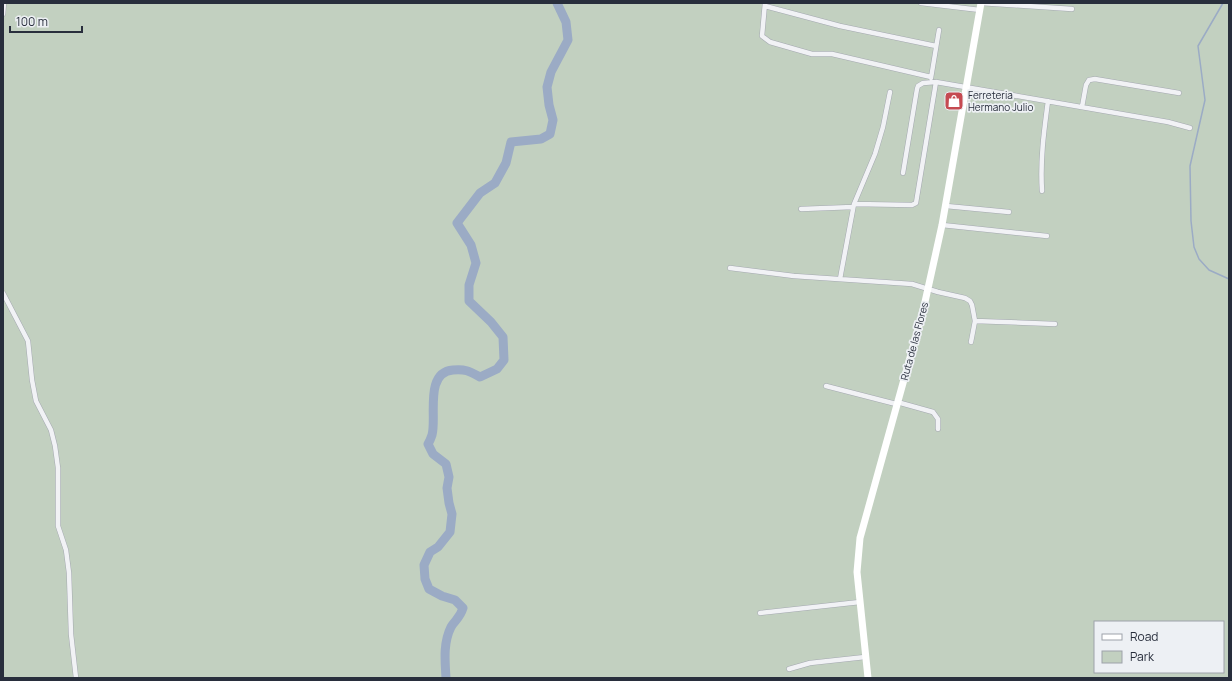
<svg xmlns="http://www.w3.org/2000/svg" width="1232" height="681" viewBox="0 0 1232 681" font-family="Manrope,sans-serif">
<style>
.green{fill:#c2d0c0;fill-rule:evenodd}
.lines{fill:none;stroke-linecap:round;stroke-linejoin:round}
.stream{stroke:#9babc5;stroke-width:1.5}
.river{stroke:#9babc5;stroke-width:9}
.minor-casing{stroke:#a4a8b0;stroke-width:5.5}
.minor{stroke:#f1f2f5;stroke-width:4.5}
.secondary{stroke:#fff;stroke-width:7}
.labels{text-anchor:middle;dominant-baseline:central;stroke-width:3.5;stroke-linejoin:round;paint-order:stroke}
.poi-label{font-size:10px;fill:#282e3c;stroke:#edf0f4;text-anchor:start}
.street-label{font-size:10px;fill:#282e3c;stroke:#edf0f4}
</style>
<rect width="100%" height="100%" fill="#dee1e7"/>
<path class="green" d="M 3,3 L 1229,3 L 1229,678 L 3,678 ZM 1095,622 L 1223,622 L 1223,672 L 1095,672 Z"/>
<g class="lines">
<path class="stream" d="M 1223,3 L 1198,46 L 1205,100 L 1190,166 L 1191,221 L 1194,247 L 1199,259 L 1209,270 L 1229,279"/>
<path class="river" d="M 446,678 C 445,661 443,643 451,627 C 455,620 460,618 463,608 L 455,600 L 442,596 L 429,589 L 425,579 L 424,565 L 430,552 L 438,547 L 450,532 L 452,514 L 449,503 L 447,488 L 449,477 L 446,464 L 433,454 L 428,444 C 430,441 431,438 432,435 C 437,418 424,372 453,370 C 466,369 469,371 480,377 L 497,369 L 504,360 L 503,337 L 491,322 L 469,301 L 469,285 L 476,263 L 471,245 L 457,223 L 480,193 L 495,183 L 506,163 L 511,142 L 541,139 L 550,134 L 553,120 L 549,105 L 547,87 L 551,72 L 568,40 L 566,22 L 557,3"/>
<g class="minor-casing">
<path id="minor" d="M 765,3 L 762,36 L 770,42 L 812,54 L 832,54 L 931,77
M 921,3 L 980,10
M 981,3 L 1072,9
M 765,6 L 840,26 L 936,46
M 3,14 L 4,3
M 931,78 L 939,30
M 1082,107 L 1086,85 L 1089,80 L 1095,79 L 1179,93
M 903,173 L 917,89 L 918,86 L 923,83 L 936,82 L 1168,122 L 1190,128
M 1042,191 C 1040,160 1044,131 1048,101
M 854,204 L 875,154 L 883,127 L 890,92
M 946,206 L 1009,212
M 801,209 L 853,207
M 942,225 L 1047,236
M 730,268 L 794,276 L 912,284 L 938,292 L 965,298 L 970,301 L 972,305 L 975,321 L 971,342
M 840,279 L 854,204 L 912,205 L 916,203 L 936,82
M 3,293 L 28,341 L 32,380 L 36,401 L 51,430 L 55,446 L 58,468 L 58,526 L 66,550 L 69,573 L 71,634 L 76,678
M 975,321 L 1055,324
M 826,386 L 896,404
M 897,402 L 933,412 L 938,419 L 938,429
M 760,613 L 860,602
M 789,669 L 810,663 L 865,657"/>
</g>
<use href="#minor" class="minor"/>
<path class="secondary" d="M 868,678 L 857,572 L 860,538 L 923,311 L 942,225 L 981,3"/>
</g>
<defs>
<g id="shop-square" transform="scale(1)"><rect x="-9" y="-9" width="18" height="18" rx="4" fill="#c54a51" stroke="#edf0f4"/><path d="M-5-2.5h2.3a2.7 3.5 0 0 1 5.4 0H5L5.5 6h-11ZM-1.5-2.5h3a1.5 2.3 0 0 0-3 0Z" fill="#fff"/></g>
</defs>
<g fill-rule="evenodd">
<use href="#shop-square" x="954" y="101"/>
</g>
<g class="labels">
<g class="poi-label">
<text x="968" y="95">Ferreteria<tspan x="968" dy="12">Hermano Julio</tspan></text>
</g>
<g class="street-label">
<text transform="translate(914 341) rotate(-75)">Ruta de las Flores</text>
</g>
</g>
<rect width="1232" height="681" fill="none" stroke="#282e3c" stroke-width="8"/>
<rect x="1094" y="621" width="130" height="52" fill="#edf0f4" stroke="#9ea2aa"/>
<rect x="1102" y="634" width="20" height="6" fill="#ffffff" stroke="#9ea2aa"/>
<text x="1130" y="641" font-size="12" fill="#282e3c">Road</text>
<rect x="1102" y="651" width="20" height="12" fill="#c2d0c0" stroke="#9ea2aa"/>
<text x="1130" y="661" font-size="12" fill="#282e3c">Park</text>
<path d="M10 26v6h72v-6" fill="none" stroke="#282e3c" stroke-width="2"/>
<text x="16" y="26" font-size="12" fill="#282e3c" stroke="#edf0f4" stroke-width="3" paint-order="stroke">100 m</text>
</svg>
